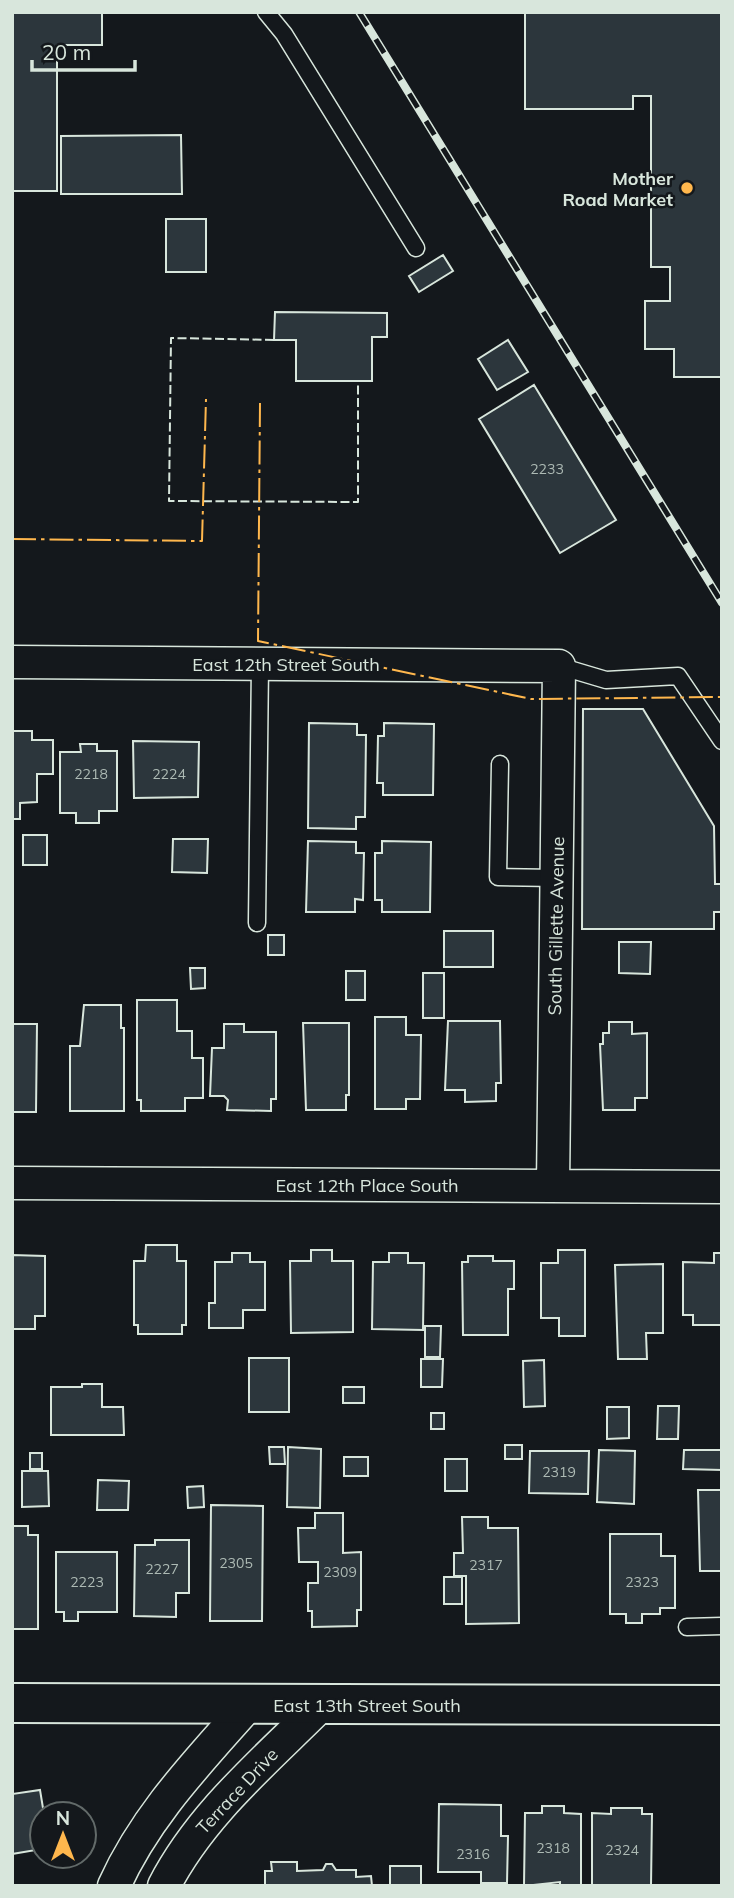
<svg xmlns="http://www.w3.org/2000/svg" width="734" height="1898" viewBox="0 0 734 1898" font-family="Mulish,sans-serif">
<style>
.building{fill:#2c363c;stroke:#d8e6dc;stroke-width:2}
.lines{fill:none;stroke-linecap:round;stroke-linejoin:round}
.service-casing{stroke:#d8e6dc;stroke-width:19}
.minor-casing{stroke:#d8e6dc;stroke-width:35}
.tertiary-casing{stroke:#d8e6dc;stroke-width:42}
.service{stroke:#14181c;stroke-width:16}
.minor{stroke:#14181c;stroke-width:32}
.tertiary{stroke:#14181c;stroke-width:38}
.rail-casing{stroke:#d8e6dc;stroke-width:8}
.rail{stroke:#14181c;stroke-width:5;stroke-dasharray:16;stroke-linecap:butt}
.fence{stroke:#d8e6dc;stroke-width:2;stroke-dasharray:9 3.5;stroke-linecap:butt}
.power{stroke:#ffb74d;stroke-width:2;stroke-dasharray:24 5 3.5 5;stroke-linecap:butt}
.poi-dot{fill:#ffb74d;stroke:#14181c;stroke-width:2.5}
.labels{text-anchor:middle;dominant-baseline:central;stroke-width:5;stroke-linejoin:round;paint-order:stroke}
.number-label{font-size:14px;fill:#adbab4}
.poi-label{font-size:18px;font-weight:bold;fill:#d8e6dc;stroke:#14181c;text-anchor:end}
.street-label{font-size:18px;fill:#d8e6dc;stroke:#14181c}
</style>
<rect width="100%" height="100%" fill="#14181c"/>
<path class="building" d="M 12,12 L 111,12 L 102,13 L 102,45 L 57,45 L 57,191 L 12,191 Z
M 525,12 L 722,12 L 722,377 L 674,377 L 674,349 L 645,349 L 645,301 L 670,301 L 670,267 L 651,267 L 651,96 L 633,96 L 633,109 L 525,109 Z
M 181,135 L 182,194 L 61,194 L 61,136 Z
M 166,219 L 206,219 L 206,272 L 166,272 Z
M 443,255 L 453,271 L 419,292 L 409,276 Z
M 275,312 L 387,313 L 387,337 L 372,337 L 372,381 L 296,381 L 296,340 L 274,340 Z
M 508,340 L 528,372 L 497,390 L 478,359 Z
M 534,385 L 616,520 L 560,553 L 479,419 Z
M 583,709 L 643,709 L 714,826 L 715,884 L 722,884 L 722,912 L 714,912 L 714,929 L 582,929 Z
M 309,723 L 357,724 L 357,735 L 366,735 L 365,817 L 356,817 L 356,829 L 308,828 Z
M 384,723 L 434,724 L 433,795 L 383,795 L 383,783 L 377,783 L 378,736 L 384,736 Z
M 12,731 L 32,731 L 32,740 L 53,740 L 53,774 L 37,774 L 37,802 L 20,803 L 20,819 L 12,819 Z
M 133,741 L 199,742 L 198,797 L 134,798 Z
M 80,744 L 97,744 L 97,751 L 117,751 L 117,811 L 99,811 L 99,823 L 76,823 L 76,813 L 60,813 L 60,752 L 81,752 Z
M 23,835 L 47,835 L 47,865 L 23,865 Z
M 173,839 L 208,839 L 207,873 L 172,872 Z
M 308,841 L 356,842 L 356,853 L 364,853 L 363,900 L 355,899 L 355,912 L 306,912 Z
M 382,841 L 431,842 L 430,912 L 382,912 L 382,900 L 375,900 L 375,853 L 382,853 Z
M 444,931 L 493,931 L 493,967 L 444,967 Z
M 268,935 L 284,935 L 284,955 L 268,955 Z
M 619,942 L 651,942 L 650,974 L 619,973 Z
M 190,968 L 205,968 L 205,988 L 191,989 Z
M 346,971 L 365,971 L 365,1000 L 346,1000 Z
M 423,973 L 444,973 L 444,1018 L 423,1018 Z
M 137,1000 L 177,1000 L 177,1031 L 192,1031 L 192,1058 L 203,1058 L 203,1098 L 185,1098 L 185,1111 L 141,1111 L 141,1100 L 137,1100 Z
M 84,1005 L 121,1005 L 121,1028 L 124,1028 L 124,1111 L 70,1111 L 70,1046 L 80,1046 Z
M 375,1017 L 406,1017 L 406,1035 L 421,1035 L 420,1099 L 406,1099 L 406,1109 L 375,1109 Z
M 448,1021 L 500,1021 L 501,1083 L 496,1083 L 496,1101 L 465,1102 L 465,1090 L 445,1090 Z
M 609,1022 L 632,1022 L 632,1034 L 647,1033 L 647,1098 L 635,1098 L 635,1110 L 603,1110 L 600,1044 L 603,1044 L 603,1033 L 609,1033 Z
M 303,1023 L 349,1023 L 349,1095 L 346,1095 L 346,1110 L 306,1110 Z
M 12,1024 L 37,1024 L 36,1112 L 12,1112 Z
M 224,1024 L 244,1024 L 244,1032 L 276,1032 L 276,1099 L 271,1099 L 271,1111 L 227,1110 L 228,1100 L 224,1096 L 210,1096 L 212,1048 L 224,1048 Z
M 146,1245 L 177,1245 L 177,1261 L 186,1261 L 186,1325 L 182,1325 L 182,1334 L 138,1334 L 138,1325 L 134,1325 L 134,1261 L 145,1261 Z
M 311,1250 L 332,1250 L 332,1261 L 353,1261 L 353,1332 L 291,1333 L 290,1261 L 311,1261 Z
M 558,1250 L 585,1250 L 585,1336 L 559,1336 L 559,1318 L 541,1318 L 541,1263 L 558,1263 Z
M 232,1253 L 250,1253 L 250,1262 L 265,1262 L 265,1310 L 243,1310 L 243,1328 L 209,1328 L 209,1303 L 215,1303 L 215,1262 L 232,1262 Z
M 389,1253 L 408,1253 L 408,1263 L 424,1263 L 423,1330 L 372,1329 L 373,1262 L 389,1262 Z
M 714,1253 L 722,1253 L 721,1325 L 693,1325 L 693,1315 L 683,1315 L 683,1262 L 714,1263 Z
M 12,1255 L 45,1256 L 45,1316 L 35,1316 L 35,1329 L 12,1329 Z
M 468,1256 L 493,1256 L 493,1261 L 514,1261 L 514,1289 L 508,1289 L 508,1335 L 463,1335 L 462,1262 L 468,1262 Z
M 663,1264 L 663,1333 L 646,1333 L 647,1359 L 618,1359 L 615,1265 Z
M 425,1326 L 441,1326 L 440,1357 L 425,1357 Z
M 249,1358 L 289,1358 L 289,1412 L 249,1412 Z
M 421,1359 L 443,1359 L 442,1387 L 421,1387 Z
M 544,1360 L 545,1406 L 524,1407 L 523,1361 Z
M 82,1384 L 102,1384 L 102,1407 L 123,1407 L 124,1435 L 51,1435 L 51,1387 L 82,1387 Z
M 343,1387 L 364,1387 L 364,1403 L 343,1403 Z
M 658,1406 L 679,1406 L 678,1439 L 657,1439 Z
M 607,1407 L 629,1407 L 629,1438 L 607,1439 Z
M 431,1413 L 444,1413 L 444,1429 L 431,1429 Z
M 505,1445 L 522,1445 L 522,1459 L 505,1459 Z
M 269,1447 L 284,1447 L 285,1464 L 270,1464 Z
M 288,1447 L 321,1449 L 320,1508 L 287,1507 Z
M 599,1450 L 635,1451 L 634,1504 L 597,1502 Z
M 684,1450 L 722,1450 L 722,1470 L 683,1469 Z
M 530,1451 L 589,1451 L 588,1494 L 529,1493 Z
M 30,1453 L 42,1453 L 42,1469 L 30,1469 Z
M 344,1457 L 368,1457 L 368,1476 L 344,1476 Z
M 445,1459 L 467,1459 L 467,1491 L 445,1491 Z
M 22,1471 L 48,1471 L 49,1506 L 22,1507 Z
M 98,1480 L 129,1481 L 128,1510 L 97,1510 Z
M 203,1486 L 204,1507 L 188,1508 L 187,1487 Z
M 698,1490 L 722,1490 L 722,1571 L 700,1571 Z
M 211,1505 L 263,1506 L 262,1621 L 210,1621 Z
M 315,1513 L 343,1513 L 343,1553 L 361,1552 L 361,1610 L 357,1610 L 357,1626 L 312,1627 L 312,1611 L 308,1611 L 308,1583 L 318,1583 L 318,1562 L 299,1562 L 298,1528 L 315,1528 Z
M 462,1517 L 488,1517 L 488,1528 L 518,1528 L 519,1623 L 466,1624 L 466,1576 L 454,1576 L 454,1553 L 463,1553 Z
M 12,1526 L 28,1526 L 28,1535 L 38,1535 L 38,1629 L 12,1629 Z
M 610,1534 L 661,1534 L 661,1556 L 675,1556 L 675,1608 L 660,1608 L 660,1614 L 642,1614 L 642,1623 L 626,1623 L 626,1614 L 610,1614 Z
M 155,1540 L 189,1540 L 189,1593 L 176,1593 L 176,1617 L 134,1616 L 135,1545 L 155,1545 Z
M 56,1552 L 117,1552 L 117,1612 L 78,1612 L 78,1621 L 64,1621 L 64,1612 L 56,1612 Z
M 444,1577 L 462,1577 L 462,1604 L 444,1604 Z
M 40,1790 L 44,1814 L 42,1849 L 12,1854 L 12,1794 Z
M 439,1804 L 501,1805 L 501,1836 L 508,1836 L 507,1883 L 481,1883 L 481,1872 L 438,1872 Z
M 542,1806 L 564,1806 L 564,1813 L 581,1814 L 581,1886 L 560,1886 L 560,1882 L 524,1886 L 525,1813 L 542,1813 Z
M 611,1808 L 642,1808 L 642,1814 L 652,1814 L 651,1886 L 592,1886 L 592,1813 L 611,1814 Z
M 271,1862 L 297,1862 L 297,1871 L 323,1870 L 326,1864 L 332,1864 L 336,1870 L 356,1870 L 356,1877 L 371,1876 L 372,1886 L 265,1886 L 265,1871 L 272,1871 Z
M 390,1866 L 421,1866 L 421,1886 L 390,1886 Z"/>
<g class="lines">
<g class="service-casing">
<path id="service" d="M 266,12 L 284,34 L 416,248
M 559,666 L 606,680 L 678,676 L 722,741
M 500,764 L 498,877 L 557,878
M 257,923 L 260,664
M 687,1627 L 722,1626"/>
</g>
<g class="minor-casing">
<path id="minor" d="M 12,662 L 559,666 L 553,1186
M 12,1183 L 722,1187
M 114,1886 C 146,1815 198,1762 249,1704
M 164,1886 C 201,1814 265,1761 322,1704"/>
</g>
<g class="tertiary-casing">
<path id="tertiary" d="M 12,1703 L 722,1705"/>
</g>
<use href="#service" class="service"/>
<use href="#minor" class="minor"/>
<use href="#tertiary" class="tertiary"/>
<g class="rail-casing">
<path id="rail" d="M 359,12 L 722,603"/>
</g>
<use href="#rail" class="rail"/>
<path class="fence" d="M 274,340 L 171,338 L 169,501 L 358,502 L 358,381"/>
<path class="power" d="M 260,403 L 258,641 L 531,699 L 722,697
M 12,539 L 202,541 L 206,399"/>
</g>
<circle class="poi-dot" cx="687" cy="188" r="7"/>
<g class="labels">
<g class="number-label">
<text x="547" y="469">2233</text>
<text x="91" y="774">2218</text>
<text x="169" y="774">2224</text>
<text x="559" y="1472">2319</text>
<text x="236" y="1563">2305</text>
<text x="486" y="1565">2317</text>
<text x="162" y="1569">2227</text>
<text x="340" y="1572">2309</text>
<text x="87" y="1582">2223</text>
<text x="642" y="1582">2323</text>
<text x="553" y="1848">2318</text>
<text x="622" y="1850">2324</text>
<text x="473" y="1854">2316</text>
</g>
<g class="poi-label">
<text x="673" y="178">Mother<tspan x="673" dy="21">Road Market</tspan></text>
</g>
<g class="street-label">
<text x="286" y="664">East 12th Street South</text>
<text transform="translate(556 926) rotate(-89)">South Gillette Avenue</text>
<text x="367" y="1185">East 12th Place South</text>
<text x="367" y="1705">East 13th Street South</text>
<text transform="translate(237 1791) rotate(-47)">Terrace Drive</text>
</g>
</g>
<rect width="734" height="1898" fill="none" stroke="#d8e6dc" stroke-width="28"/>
<g transform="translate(63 1835)"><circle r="33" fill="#14181c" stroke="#626a69" stroke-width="2"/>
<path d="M0-5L12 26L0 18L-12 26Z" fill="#ffb74d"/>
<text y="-10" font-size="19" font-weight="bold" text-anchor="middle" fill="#d8e6dc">N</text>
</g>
<path d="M32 60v10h103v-10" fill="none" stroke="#d8e6dc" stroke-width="3.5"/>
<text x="42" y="60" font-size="21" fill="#d8e6dc" stroke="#14181c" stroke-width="5" paint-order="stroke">20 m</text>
</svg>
